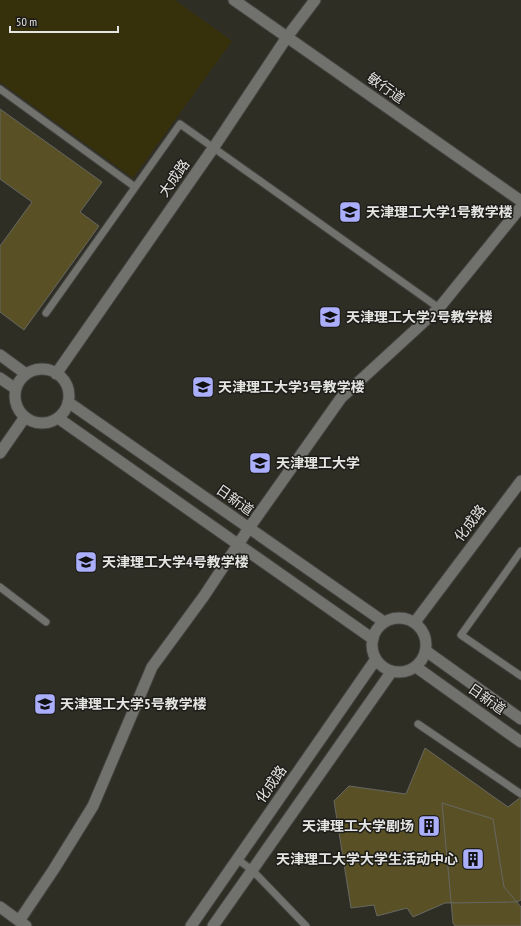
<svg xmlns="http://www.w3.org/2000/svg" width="521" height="926" viewBox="0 0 521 926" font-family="'PT Sans Narrow','Noto Sans SC',sans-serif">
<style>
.built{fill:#2f2e25}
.green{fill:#36300b}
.building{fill:#595125;stroke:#676763}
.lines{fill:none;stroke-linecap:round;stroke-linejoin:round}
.service-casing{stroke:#42423f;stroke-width:9}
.minor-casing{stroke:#42423f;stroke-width:13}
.tertiary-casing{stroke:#42423f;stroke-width:13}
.service{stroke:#71716d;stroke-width:7}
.minor{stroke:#71716d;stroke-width:11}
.tertiary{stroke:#71716d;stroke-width:11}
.labels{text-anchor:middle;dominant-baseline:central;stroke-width:3;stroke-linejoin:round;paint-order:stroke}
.street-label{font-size:14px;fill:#e4e4e2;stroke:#1d1c19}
.poi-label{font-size:14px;font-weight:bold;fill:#e4e4e2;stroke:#1d1c19;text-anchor:start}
</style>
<rect width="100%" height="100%" fill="#262623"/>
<path class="built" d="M 0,0 L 521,0 L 521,926 L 0,926 Z"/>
<path class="green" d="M 0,0 L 175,0 L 232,41 L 133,178 L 0,82 Z"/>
<path class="building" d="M 0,109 L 102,182 L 80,212 L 99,226 L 24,330 L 0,312 L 0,246 L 32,202 L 0,179 Z
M 425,748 L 508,807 L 521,797 L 521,900 L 517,902 L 445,903 L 413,917 L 407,908 L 377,916 L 374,905 L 351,908 L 334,801 L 349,786 L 406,794 Z
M 442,803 L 493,819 L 504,887 L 521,907 L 521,926 L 455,926 L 453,923 Z"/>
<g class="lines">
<g class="service-casing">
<path id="service" d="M 0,89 L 135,187
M 46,313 L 180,124 L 439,308
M 521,551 L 461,635 L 521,676
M 0,587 L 46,622
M 418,724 L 521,794
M 237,859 L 252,870 L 306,926"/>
</g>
<g class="minor-casing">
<path id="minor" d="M 0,355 L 26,374
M15 396a27 27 0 1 1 54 0a27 27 0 1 1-54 0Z
M 56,374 L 214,147 L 287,37 L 315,0
M 0,378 L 16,389
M 68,402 L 384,622
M 58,418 L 373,639
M 0,453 L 25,417
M 0,907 L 26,926
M 19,921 L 54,869 L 93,806 L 152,667 L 204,596 L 249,528 L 341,398 L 439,308 L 521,207"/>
</g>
<g class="tertiary-casing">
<path id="tertiary" d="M 234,0 L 521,201
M372 645a27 27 0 1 1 54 0a27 27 0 1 1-54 0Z
M 415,622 L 521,481
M 426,651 L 521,719
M 416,667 L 521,742
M 191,926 L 376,659
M 213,926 L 392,671"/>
</g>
<use href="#service" class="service"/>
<use href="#minor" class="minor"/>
<use href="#tertiary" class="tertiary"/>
</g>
<defs>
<g id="university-square" transform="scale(1.15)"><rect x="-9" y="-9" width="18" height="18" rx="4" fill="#abaffb" stroke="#1d1c19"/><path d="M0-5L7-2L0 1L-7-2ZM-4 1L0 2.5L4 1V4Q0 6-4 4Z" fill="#111"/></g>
<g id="building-square" transform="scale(1.15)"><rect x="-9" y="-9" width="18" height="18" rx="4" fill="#abaffb" stroke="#1d1c19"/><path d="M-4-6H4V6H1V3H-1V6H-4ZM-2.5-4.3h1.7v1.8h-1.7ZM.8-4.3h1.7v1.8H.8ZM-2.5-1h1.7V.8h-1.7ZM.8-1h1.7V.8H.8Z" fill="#111"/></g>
</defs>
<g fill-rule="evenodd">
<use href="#university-square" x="350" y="212"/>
<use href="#university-square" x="330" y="317"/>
<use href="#university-square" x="203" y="387"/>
<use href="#university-square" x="260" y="463"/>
<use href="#university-square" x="86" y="562"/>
<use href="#university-square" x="45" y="704"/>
<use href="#building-square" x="429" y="826"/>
<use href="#building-square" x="473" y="859"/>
</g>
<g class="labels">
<g class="street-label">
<text transform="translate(386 88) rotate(35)">敏行道</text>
<text transform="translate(174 178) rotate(-55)">大成路</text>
<text transform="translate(235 500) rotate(35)">日新道</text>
<text transform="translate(470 523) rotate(-53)">化成路</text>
<text transform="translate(487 699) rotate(35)">日新道</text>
<text transform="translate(271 784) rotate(-55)">化成路</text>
</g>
<g class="poi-label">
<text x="366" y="212">天津理工大学1号教学楼</text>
<text x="346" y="317">天津理工大学2号教学楼</text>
<text x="218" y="387">天津理工大学3号教学楼</text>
<text x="276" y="463">天津理工大学</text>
<text x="102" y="562">天津理工大学4号教学楼</text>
<text x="60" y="704">天津理工大学5号教学楼</text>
<text x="414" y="826" text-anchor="end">天津理工大学剧场</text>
<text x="458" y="859" text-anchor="end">天津理工大学大学生活动中心</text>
</g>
</g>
<path d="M10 26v6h108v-6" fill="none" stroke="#e4e4e2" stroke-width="2"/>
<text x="16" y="26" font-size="12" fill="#e4e4e2" stroke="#1d1c19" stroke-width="3" paint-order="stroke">50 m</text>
</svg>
